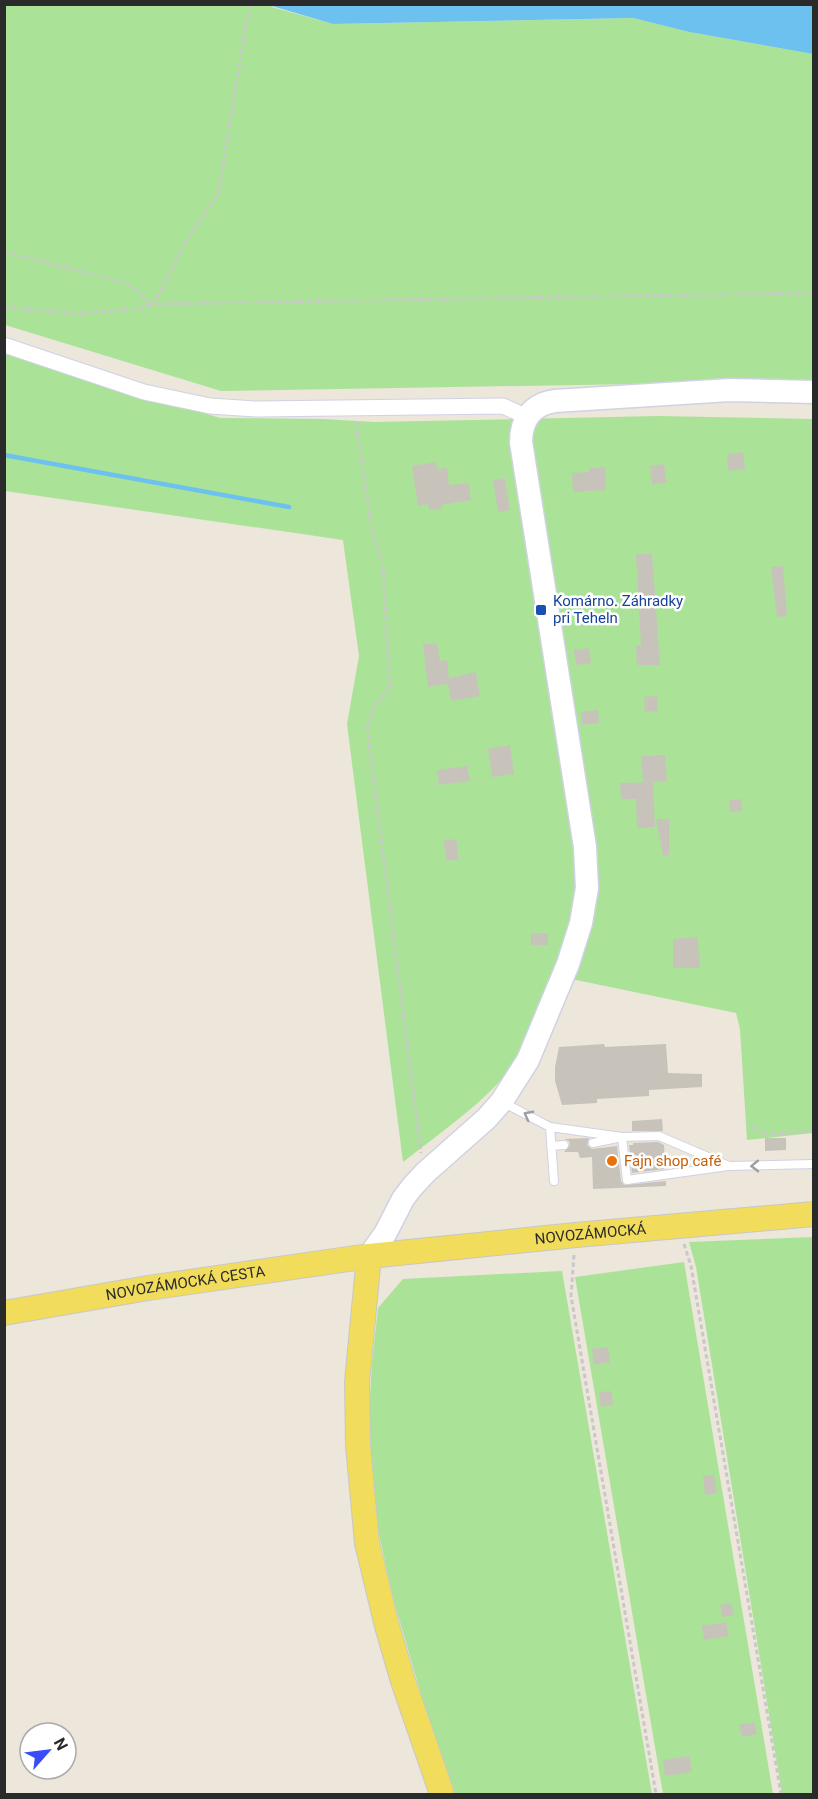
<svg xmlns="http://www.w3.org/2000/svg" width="818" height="1799" viewBox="0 0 818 1799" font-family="Roboto,sans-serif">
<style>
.green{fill:#aae397}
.water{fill:#6dc1ef}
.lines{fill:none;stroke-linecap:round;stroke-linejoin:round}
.stream{stroke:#6dc1ef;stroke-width:4.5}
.building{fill:#c7c3bb}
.lane-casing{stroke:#d0d2e3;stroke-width:10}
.street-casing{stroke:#d0d2e3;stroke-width:17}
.secondary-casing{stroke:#d0d2e3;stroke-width:25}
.primary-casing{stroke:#c8c8c8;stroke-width:26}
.path{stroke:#c8c8c8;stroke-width:3;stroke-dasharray:4.5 3;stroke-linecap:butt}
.lane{stroke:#fff;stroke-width:8}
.street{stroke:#fff;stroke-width:15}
.secondary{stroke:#fff;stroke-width:22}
.primary{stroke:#f1dc5b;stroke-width:24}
.oneway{stroke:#9f9f9f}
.transit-dot{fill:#1a4fb4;stroke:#fff;stroke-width:2}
.food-dot{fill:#e8710a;stroke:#fff;stroke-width:2}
.labels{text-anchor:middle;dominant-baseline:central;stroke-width:5;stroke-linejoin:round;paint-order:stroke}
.transit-label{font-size:15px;fill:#164399;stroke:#fff;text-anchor:start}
.food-label{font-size:15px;fill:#c56008;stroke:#fff;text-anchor:start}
.street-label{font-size:15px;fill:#2a2a2a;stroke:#fff}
</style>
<rect width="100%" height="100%" fill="#ece6db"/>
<path class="green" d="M 5,5 L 273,5 L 272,7 L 333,24 L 633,18 L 689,32 L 813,54 L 813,381 L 221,391 L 5,325 Z
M 5,350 L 220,418 L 323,419 L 375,422 L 657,416 L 813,419 L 813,1133 L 747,1140 L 740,1029 L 736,1013 L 576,980 L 552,977 C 546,994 542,1014 535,1030 C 508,1088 451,1124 403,1162 L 347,724 L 359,656 L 343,540 L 5,491 Z
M 813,1237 L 813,1794 L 782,1794 L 696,1267 L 689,1242 Z
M 684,1262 L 773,1794 L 663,1794 L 575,1277 Z
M 562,1271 L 652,1794 L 453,1794 L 441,1763 L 393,1598 L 375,1516 L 368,1431 L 372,1362 L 378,1308 L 403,1279 Z"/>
<path class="water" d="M 273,4 L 813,5 L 813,54 L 689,32 L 633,18 L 333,24 L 272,6 Z"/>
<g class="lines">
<path class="stream" d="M 4,455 L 289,507"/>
</g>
<path class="building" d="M 743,452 L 745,469 L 728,471 L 727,454 Z
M 436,462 L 437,469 L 447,468 L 449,485 L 469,483 L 471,500 L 442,505 L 443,508 L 429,510 L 428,504 L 418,506 L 412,466 Z
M 664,464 L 667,482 L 652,485 L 650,466 Z
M 605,467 L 606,490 L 573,492 L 572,473 L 589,472 L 589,468 Z
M 505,478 L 510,510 L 498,512 L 493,480 Z
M 636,554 L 652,554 L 660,665 L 637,665 L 636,645 L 641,645 Z
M 783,566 L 787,616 L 777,617 L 771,567 Z
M 437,643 L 440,661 L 447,660 L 449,678 L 476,672 L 480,696 L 451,701 L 448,684 L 428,687 L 423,644 Z
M 589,648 L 591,663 L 576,665 L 574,650 Z
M 657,696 L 658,711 L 645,712 L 644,697 Z
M 598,710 L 599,723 L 582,725 L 581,712 Z
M 510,745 L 514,774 L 492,777 L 488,749 Z
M 665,755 L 667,781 L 643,782 L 641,756 Z
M 467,766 L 470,781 L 439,785 L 437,770 Z
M 653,782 L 655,827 L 637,828 L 636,799 L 621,799 L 620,783 Z
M 741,799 L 742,811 L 730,812 L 729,800 Z
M 656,819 L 669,819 L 669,855 L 663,856 Z
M 456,839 L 459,859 L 447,861 L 443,841 Z
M 531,933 L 548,933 L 548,945 L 531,945 Z
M 697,937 L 700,962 L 699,968 L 673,968 L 673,939 Z
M 604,1044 L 605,1047 L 666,1044 L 668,1073 L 702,1074 L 702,1087 L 649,1090 L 649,1096 L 597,1099 L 597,1103 L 562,1105 L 555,1081 L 555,1067 L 559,1047 Z
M 662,1119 L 663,1131 L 632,1131 L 632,1121 Z
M 589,1138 L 587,1145 L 592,1149 L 617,1146 L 621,1181 L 624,1185 L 666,1181 L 666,1186 L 593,1189 L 592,1157 L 580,1158 L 578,1152 L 564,1152 L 570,1145 L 569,1141 L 564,1139 Z
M 765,1138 L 786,1138 L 786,1150 L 765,1151 Z
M 658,1142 L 664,1145 L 665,1169 L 632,1173 L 629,1145 L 633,1145 L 633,1143 Z
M 608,1347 L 610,1362 L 594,1365 L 592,1349 Z
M 611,1391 L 613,1405 L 601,1407 L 599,1392 Z
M 714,1475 L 717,1493 L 705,1495 L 703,1476 Z
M 731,1603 L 734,1615 L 722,1617 L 720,1605 Z
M 726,1622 L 729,1636 L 704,1640 L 702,1626 Z
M 755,1722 L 757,1734 L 742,1737 L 739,1725 Z
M 689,1756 L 692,1772 L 665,1776 L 663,1760 Z"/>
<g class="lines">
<g class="lane-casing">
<path id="lane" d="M 504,1103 L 550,1127 L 622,1137 L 659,1136 L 729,1166 L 814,1164
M 550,1127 L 554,1181
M 593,1143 L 622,1137 L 627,1180 L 728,1166
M 551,1146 L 564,1145"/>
</g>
<g class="street-casing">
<path id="street" d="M 4,345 L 144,392 L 210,406 L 257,409 L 503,406 L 527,417"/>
</g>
<g class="secondary-casing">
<path id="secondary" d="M 369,1256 L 385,1234 L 403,1199 L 412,1187 L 426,1172 L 486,1119 L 502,1101 L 528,1060 L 568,964 L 581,923 L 587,888 L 585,847 L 521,442 C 521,420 532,404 555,401 L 730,390 L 814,392"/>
</g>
<g class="primary-casing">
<g id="primary">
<path d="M 369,1256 L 357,1382 L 358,1445 L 367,1543 L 387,1626 L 403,1681 L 442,1794"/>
<path id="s1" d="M 4,1313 L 148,1288 L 369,1256 L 576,1235 L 814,1214"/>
</g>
</g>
<path class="path" d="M 4,252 L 115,280 L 130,285 L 151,304 L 814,293
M 4,307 L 75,314 L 143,308 L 151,304 L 159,294 L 187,239 L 218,195 L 245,30 L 251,4
M 356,423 L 371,525 L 383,566 L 390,688 L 374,707 L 367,727 L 421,1153
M 751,1125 C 761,1140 797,1131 814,1130
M 684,1244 L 691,1266 L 781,1794
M 574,1255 L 571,1296 L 656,1794"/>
<use href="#lane" class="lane"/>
<use href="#street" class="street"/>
<use href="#secondary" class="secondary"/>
<use href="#primary" class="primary"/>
</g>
<defs><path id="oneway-chevron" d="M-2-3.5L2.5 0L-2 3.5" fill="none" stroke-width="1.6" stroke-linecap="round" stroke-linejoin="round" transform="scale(1.5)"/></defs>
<g class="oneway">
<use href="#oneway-chevron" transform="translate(528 1115) rotate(-152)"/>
<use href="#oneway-chevron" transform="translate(755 1166) rotate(179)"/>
</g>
<rect class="transit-dot" x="535" y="604" width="12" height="12" rx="3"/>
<circle class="food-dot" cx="612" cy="1161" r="6"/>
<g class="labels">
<g class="transit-label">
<text x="553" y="601">Komárno. Záhradky<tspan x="553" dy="17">pri Teheln</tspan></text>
</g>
<g class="food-label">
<text x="624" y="1161">Fajn shop café</text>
</g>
<g class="street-label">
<text stroke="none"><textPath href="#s1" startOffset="592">NOVOZÁMOCKÁ</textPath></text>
<text stroke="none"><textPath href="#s1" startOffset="184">NOVOZÁMOCKÁ CESTA</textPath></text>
</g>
</g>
<rect width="818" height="1799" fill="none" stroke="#2a2a2a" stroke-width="12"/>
<g transform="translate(48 1751) rotate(62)"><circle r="28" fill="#ffffff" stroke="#aaaaaa" stroke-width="1.5"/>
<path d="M0-4.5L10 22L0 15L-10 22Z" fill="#394bfb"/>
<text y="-9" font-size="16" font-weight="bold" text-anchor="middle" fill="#2a2a2a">N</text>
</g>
</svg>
